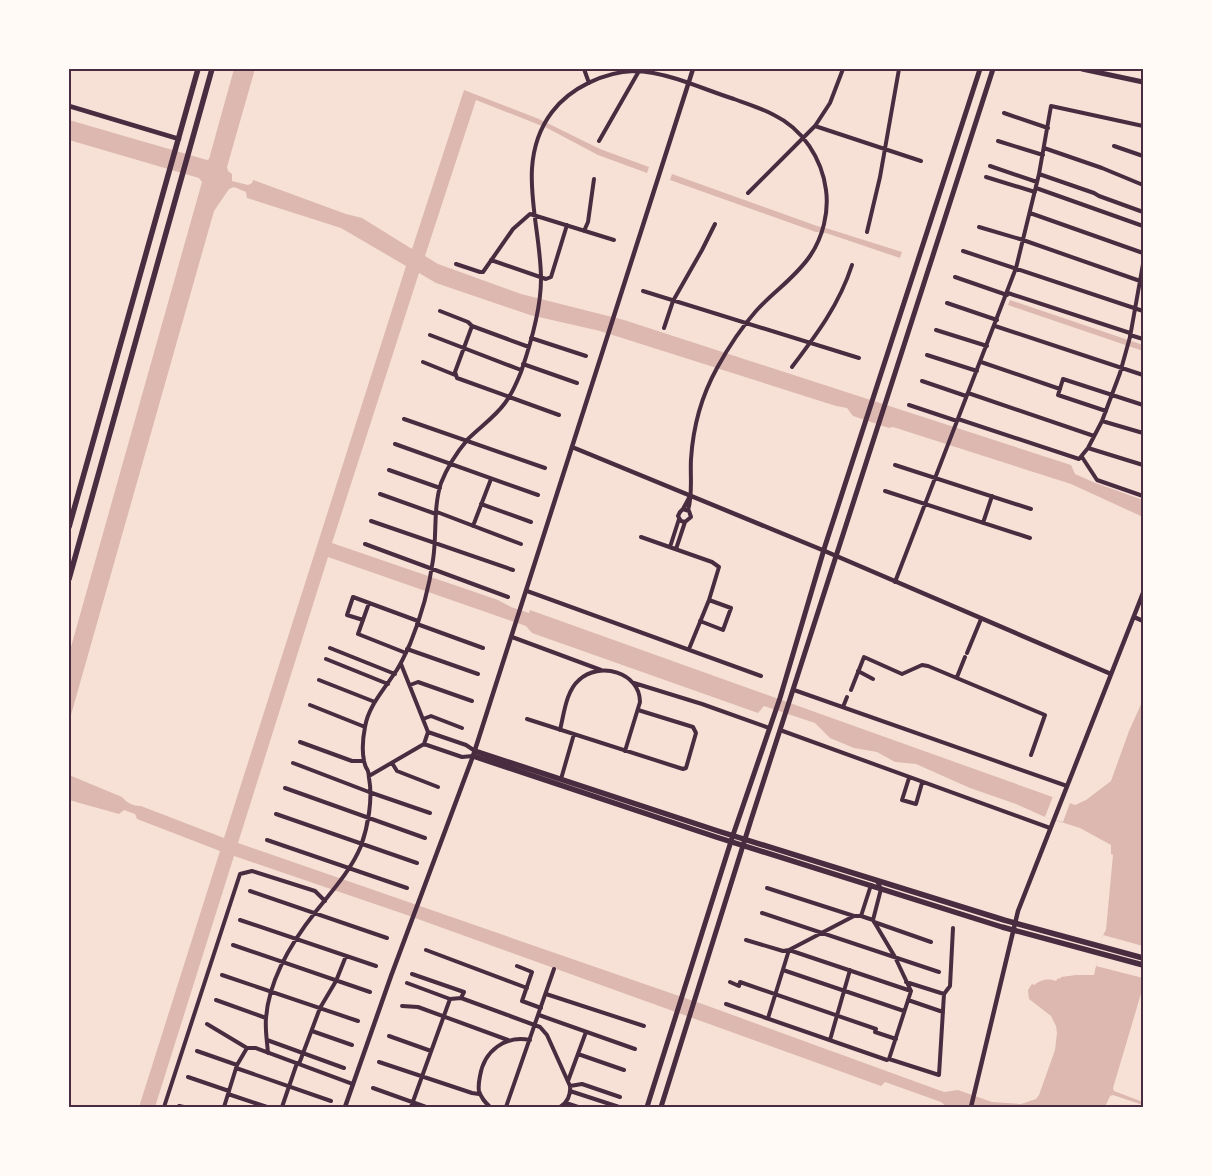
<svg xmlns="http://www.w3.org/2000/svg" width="1212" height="1176" viewBox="0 0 1212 1176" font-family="'DejaVu Sans',sans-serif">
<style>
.water{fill:#dcb8b0;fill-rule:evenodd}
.pier{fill:#f7e1d7}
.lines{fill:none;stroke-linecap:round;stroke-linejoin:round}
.minor{stroke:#4a2c40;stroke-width:4}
.tertiary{stroke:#4a2c40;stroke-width:4.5}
.secondary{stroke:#4a2c40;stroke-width:5}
.primary{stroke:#4a2c40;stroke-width:5.5}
.neatline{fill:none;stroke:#4a2c40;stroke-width:2}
</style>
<rect width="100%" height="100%" fill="#f7e1d7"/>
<path class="water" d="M 234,69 L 255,69 L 227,167 L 228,171 L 232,174 L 232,181 L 248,185 L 252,183 L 253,180 L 346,214 L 362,218 L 412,249 L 464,90 L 539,119 L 600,149 L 649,167 L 647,173 L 598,155 L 547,128 L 476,100 L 425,256 L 438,264 L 521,294 L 624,320 L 1071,465 L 1075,474 L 1093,482 L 1143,500 L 1143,517 L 1071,484 L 893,427 L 889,428 L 853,416 L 847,408 L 836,406 L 600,331 L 530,315 L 436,283 L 419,273 L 332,543 L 498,600 L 511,607 L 529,613 L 530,610 L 1075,805 L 1086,800 L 1111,781 L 1129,731 L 1143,700 L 1143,987 L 1113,1088 L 1114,1091 L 1143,1102 L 1143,1105 L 1113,1095 L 1110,1096 L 1105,1107 L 947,1107 L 941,1102 L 885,1082 L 881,1086 L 404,914 L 234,856 L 155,1107 L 139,1107 L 220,851 L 137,819 L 135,814 L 124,810 L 119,814 L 69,800 L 69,775 L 122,797 C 127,803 133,806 141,806 L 224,838 L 406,266 L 341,228 L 247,198 L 246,192 L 234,187 L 229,189 L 214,211 L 69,722 L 69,654 L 202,182 L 199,178 L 69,140 L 69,120 L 207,160 L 209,159 ZM 328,557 L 526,626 L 532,633 L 758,713 L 764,706 L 815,723 L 830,738 L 854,748 L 877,752 L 895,762 L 916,764 L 970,788 L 1016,804 L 1045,817 L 1080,828 L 1111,845 L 1111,854 L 1113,855 L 1106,930 L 1103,935 L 1094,975 L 1076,975 L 1061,977 L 1060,979 L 1058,978 L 1056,981 C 1048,978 1040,980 1034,985 L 1032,984 L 1028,990 L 1029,999 L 1051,1016 L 1056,1026 L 1057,1033 L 1055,1050 L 1039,1095 L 1036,1099 L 1021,1104 L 992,1102 L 958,1090 L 944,1092 L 708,1006 L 238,843 Z
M 672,174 L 817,226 L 829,229 L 902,252 L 900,258 L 826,233 L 816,232 L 670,180 Z
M 1010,300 L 1143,345 L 1143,351 L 1008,305 Z"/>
<path class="pier" d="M 1053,796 L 1070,803 L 1063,822 L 1045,817 Z
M 1103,935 L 1143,946 L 1143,978 L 1096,966 Z"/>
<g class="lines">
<path class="minor" d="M 584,69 L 589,83
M 1004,113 L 1048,128
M 815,126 L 921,161
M 599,141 L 639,71
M 998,141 L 1043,155
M 1114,146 L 1143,156
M 1044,148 L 1102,168 L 1143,185
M 990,166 L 1037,182
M 1039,174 L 1094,193 L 1099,196 L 1143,212
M 986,177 L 1035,192
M 1036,188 L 1143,226
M 748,193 L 815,126 L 830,103 L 843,69
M 1030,213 L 1143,253
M 979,227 L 1023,240 L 1143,282
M 584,231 L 588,222 L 594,179
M 867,232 L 880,177 L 899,69
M 963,251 L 1143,311
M 491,260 L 546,279 L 551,277 L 567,225
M 456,264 L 480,272 L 483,272 L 513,229 L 530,214 L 614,240
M 955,277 L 1007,295
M 643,291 L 859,358
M 1008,293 L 1130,333
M 947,303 L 997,320
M 440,311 L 468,322 L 472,326 L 455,372 L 457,378 L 559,415
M 472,326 L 529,347
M 995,326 L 1143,375
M 664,328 L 673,301 L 702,250 L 715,224
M 936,330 L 987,346
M 430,335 L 521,370
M 1130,335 L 1143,339
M 531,338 L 586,356
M 927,355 L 977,371
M 423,362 L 455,375
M 981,362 L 1060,389
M 523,364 L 577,383
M 792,367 C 817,334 839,305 852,265
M 922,381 L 966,396
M 968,393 L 1094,436
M 909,405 L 957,421
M 1106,411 L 1058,395 L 1063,379 L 1143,405
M 404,419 L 545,468
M 958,419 L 1079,459 L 1088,448 L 1102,421 L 1120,373 L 1130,337 L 1143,264
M 1102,421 L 1143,433
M 395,444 L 538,495
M 1088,448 L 1143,465
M 1082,457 L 1097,480 L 1143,496
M 895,465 L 1031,509
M 389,470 L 440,488
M 885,491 L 1030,538
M 380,494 L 436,514
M 481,504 L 531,522
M 683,509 L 690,496
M 437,512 L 521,544
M 371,521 L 513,570
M 983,523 L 992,496
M 473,526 L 491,479
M 641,537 L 712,562 L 719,567 L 709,600 L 689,649
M 365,544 L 508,597
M 670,547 L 679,519
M 676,549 L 685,522 L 691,517 L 689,511 L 683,509 L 680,512 L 678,516 L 681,521 L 685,522
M 895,582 L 1016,268 L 1039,174 L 1051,106 L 1143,126
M 527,591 L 761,676
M 369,603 L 358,634 L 406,653
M 363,620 L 347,615 L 353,597 L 418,621
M 700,621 L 723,630 L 731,608 L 709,600
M 417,624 L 483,648
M 512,637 L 601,670
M 330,648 L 395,674
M 407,649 L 478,674
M 967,653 L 981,619
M 326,659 L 388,684
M 858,671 L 873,679
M 957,677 L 965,657
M 319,680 L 375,702
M 634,683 L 702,704 L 769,728
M 410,685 L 418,682 L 472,701
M 794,690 L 1067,786
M 851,690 L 864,657 L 902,674 L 922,665 L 928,666 L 1045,715 L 1031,755
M 310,705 L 365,727
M 843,707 L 847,697
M 423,719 L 431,716 L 462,728
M 527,719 L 683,769 L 686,768 L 696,733 L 693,727 L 638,710
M 560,730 C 564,714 566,691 579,680 C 599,661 640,672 640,702 L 625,751
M 780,730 L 1050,828
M 428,732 L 466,745 L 475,751
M 300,742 L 352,761 L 364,761
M 424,744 L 462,757 L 473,756
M 293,763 L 369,792 L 430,813
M 392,763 L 397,771 L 438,787
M 369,776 L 424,744 L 428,732 L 401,664
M 909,778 L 902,800 L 916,804 L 922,783
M 561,779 L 574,734
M 285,788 L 425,838
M 276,814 L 417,863
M 267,840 L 407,888
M 767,888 L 854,916
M 250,891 L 387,938
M 762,913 L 939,972
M 861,916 L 871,885
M 240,920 L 376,966
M 873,920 L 881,889 L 877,881
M 874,922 L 931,942
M 746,940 L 783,951 L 789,950 L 911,991
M 233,945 L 370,992
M 426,950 L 527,988
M 517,966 L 532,972 L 522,1001 L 541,1008
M 783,970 L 904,1011
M 412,974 L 464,992 L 461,998
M 222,975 L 358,1021
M 730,982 L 739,986 L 740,982 L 876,1029 L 875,1032 L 896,1039
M 906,982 L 944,994
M 407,983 L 450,999 L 461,998 L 540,1027 L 547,1035 L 570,1086 C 571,1095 567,1103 560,1107
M 546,994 L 644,1026
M 216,1000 L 266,1018
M 908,1000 L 943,1012
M 726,1004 L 887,1060 L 889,1059 L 939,1075 L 944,994 L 950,986 L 953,928
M 402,1006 L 418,1007 L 508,1040
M 539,1015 L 635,1049
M 768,1018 L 789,950 L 854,916 L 861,916 L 873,920 L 895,957 L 911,991 L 889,1059
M 207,1024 L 247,1048
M 312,1031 L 352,1045
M 389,1036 L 431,1051
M 267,1040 L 344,1068
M 830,1040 L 850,970
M 197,1051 L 237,1065
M 268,1053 C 267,1041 265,1029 266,1018 C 269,978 293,940 317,910 C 333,890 351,870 361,846 C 368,826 373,799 369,778 C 368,765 367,774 364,761 C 362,751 363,737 365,727 C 368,707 383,691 394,674 C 401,665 405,654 410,644 C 421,617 429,589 433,560 C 437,535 433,508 441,483 C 447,468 457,452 468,439 C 480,427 495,417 505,403 C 512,394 517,382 521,372 C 531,343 541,310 541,279 C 541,223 514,162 552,112 C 570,88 604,72 634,71 C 648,71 664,75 677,79 C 696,85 715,93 734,99 C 747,104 761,108 774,115 C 803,129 822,159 826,190 C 829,212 823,237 810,256 C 795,278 773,292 756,311 C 741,328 728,348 717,368 C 702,395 693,428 691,459 C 690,476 693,495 688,510
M 578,1054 L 624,1070
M 379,1062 L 472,1093 L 479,1094
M 299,1064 L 320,1008 L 336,981 L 346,956
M 236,1068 L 331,1101
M 188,1077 L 229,1091
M 568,1081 L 586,1032
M 570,1086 L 582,1084 L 620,1097
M 373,1088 L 426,1107
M 570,1091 L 619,1107
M 228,1094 L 267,1107
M 566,1103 L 578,1107
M 179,1106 L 184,1107
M 164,1107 L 240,874 L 252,871 L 315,891 L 325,901
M 224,1107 L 237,1065 L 247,1048 L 256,1048 L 353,1084
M 282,1107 L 297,1063
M 411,1107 L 450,999
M 490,1107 C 485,1102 481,1098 479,1091 C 478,1086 479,1081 480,1076 C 484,1051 505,1035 530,1040
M 506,1107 L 554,969"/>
<path class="tertiary" d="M 69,106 L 179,139
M 572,447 L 820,549 L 1111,674
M 1134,617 L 1143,621
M 345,1107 L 391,976 L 473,756 L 693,69
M 971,1107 L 1018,911 L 1143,593"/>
<path class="secondary" d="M 1082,69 L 1143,82
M 647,1107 L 733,835 L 780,698 L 825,546 L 980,69
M 661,1107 L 751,820 L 993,69"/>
<path class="primary" d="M 69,527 L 198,69
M 69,579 L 212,69
M 475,751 L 718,831 L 1004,920 L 1143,958
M 473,756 L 716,837 L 1002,927 L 1143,965"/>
</g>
<rect width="1212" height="1176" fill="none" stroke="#fffaf5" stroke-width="140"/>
<rect x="70" y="70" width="1072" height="1036" class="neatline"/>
</svg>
